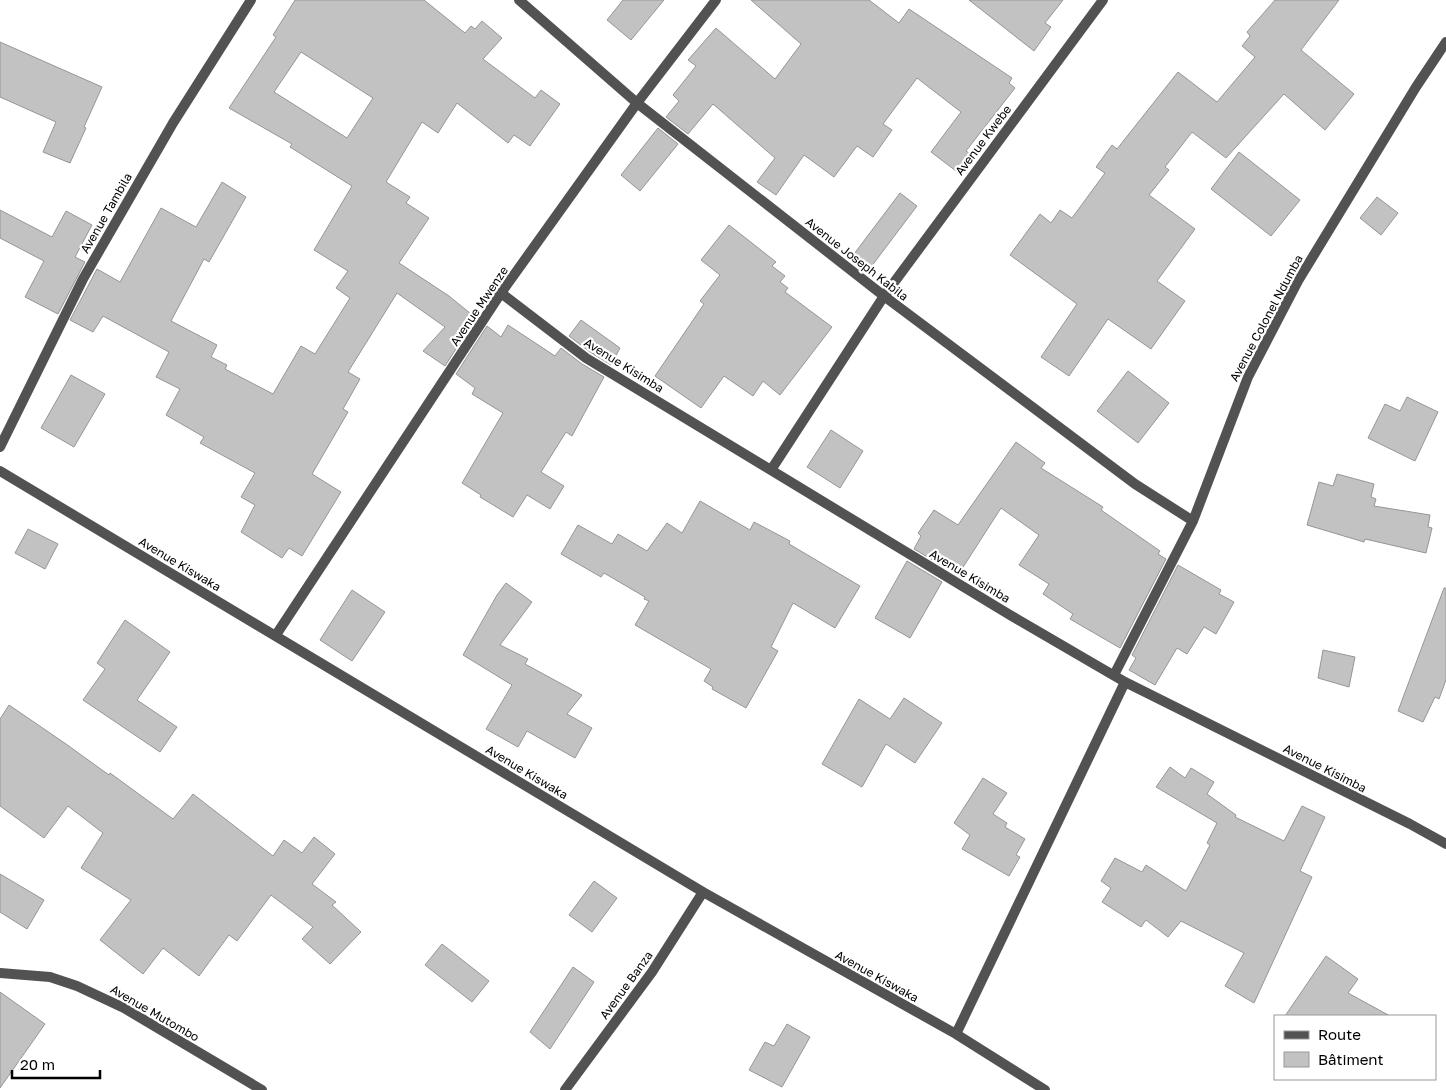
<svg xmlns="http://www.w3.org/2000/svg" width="1446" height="1090" viewBox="0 0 1446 1090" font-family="'Golos Text',sans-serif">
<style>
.building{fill:#c2c2c2;stroke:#969696;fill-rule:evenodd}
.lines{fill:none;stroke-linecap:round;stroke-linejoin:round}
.minor{stroke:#525252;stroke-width:10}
.labels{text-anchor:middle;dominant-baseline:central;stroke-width:4.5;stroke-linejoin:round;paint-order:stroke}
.street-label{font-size:12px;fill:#000;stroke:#fff}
</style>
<rect width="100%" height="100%" fill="#fff"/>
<path class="building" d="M 295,0 L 424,0 L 465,33 L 471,26 L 475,29 L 482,21 L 502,38 L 483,59 L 535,98 L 541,90 L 560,104 L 530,146 L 514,135 L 508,143 L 457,103 L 438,133 L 422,122 L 386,182 L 410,197 L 406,203 L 429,218 L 399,263 L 449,296 L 476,318 L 445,366 L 423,351 L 445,327 L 397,293 L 348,372 L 360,379 L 343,409 L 348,412 L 312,474 L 341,492 L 302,556 L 289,548 L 282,558 L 241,532 L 255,505 L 241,497 L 255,473 L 200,443 L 204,437 L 166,415 L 180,389 L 156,377 L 169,352 L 103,316 L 93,332 L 70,320 L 97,269 L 120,282 L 161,208 L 196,227 L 222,182 L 246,197 L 209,262 L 204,259 L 171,321 L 217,345 L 211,357 L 227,365 L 225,369 L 273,394 L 301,346 L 315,354 L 350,298 L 336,288 L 348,271 L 314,250 L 352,186 L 290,147 L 292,144 L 229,108 L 276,37 L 273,35 ZM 301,52 L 373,98 L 347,138 L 274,92 Z
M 623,0 L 664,0 L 631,40 L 607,20 Z
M 751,0 L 869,0 L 899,23 L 909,9 L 1012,78 L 1009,83 L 1015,88 L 966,151 L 969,153 L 956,171 L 931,152 L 961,112 L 917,78 L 883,124 L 892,130 L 873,157 L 857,146 L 834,177 L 804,155 L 776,195 L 757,182 L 775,158 L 713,104 L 688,134 L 666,117 L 679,101 L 673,95 L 696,66 L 688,60 L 716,28 L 775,79 L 801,44 Z
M 969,0 L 1063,0 L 1045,23 L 1051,27 L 1034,51 Z
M 1275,0 L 1339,0 L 1301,50 L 1354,94 L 1325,130 L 1284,94 L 1226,158 L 1192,132 L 1165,167 L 1169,170 L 1149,195 L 1195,229 L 1157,281 L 1185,301 L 1151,349 L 1108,319 L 1069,376 L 1041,357 L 1077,304 L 1010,255 L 1040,214 L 1051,223 L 1060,210 L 1072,218 L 1105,173 L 1096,167 L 1112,145 L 1117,149 L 1178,72 L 1217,102 L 1255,57 L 1242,46 L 1250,36 L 1247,32 Z
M 0,42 L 102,87 L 84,127 L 86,128 L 70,163 L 43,152 L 56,122 L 0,97 Z
M 658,128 L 678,144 L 640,191 L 621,175 Z
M 1239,152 L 1300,200 L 1271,236 L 1211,189 Z
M 900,193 L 917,206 L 871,267 L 854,254 Z
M 1377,197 L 1398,213 L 1381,235 L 1360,218 Z
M 0,210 L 52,237 L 66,211 L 92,225 L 75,257 L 85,262 L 58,314 L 25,297 L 44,261 L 0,238 Z
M 729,225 L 776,262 L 772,266 L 785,276 L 780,282 L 788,288 L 785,292 L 832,327 L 780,395 L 763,381 L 753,396 L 724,376 L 701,408 L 655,376 L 704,304 L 700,301 L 720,275 L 701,260 Z
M 581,320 L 620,348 L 611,365 L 590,352 L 569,336 Z
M 508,325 L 555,356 L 561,348 L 582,364 L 604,377 L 572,436 L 566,432 L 541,472 L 564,486 L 550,509 L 527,495 L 513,517 L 480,497 L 481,495 L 462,483 L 503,413 L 472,394 L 475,388 L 456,374 L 487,326 L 501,337 Z
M 1128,371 L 1169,403 L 1138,443 L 1097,411 Z
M 71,375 L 105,394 L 74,447 L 41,428 Z
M 1407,397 L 1438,412 L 1415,461 L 1368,438 L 1385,404 L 1400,411 Z
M 831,430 L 863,451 L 840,488 L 807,467 Z
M 1016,442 L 1045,463 L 1041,468 L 1103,507 L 1101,510 L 1160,551 L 1158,554 L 1166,559 L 1120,648 L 1070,619 L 1073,614 L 1043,594 L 1049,584 L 1019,565 L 1039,535 L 1001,508 L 958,575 L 914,549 L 921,536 L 918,533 L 934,510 L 958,525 Z
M 1337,474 L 1374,484 L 1371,497 L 1376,499 L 1374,506 L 1430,515 L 1428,527 L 1432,528 L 1426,553 L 1365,539 L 1364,542 L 1307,525 L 1319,482 L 1333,486 Z
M 700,501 L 750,530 L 754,522 L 790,541 L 789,544 L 860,586 L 835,628 L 793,603 L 771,647 L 778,651 L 746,708 L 712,689 L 713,687 L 704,681 L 711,669 L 635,625 L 649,601 L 644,599 L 645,597 L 604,573 L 601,577 L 561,554 L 578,525 L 612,544 L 618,534 L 647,551 L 667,523 L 682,533 Z
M 28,529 L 58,544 L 45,569 L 15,553 Z
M 907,561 L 942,582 L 910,638 L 875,618 Z
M 1178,565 L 1221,590 L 1219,594 L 1234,602 L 1216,634 L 1204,627 L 1187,654 L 1177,648 L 1155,685 L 1129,670 L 1136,658 L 1132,655 Z
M 506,583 L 532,602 L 500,645 L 528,659 L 525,664 L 582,695 L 567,714 L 592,728 L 575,758 L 527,731 L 518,747 L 486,729 L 512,685 L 463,655 L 497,595 Z
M 1444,588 L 1446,588 L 1446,680 L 1439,699 L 1435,697 L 1423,722 L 1398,711 Z
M 352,590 L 385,612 L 352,661 L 320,640 Z
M 125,620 L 170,652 L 137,700 L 177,727 L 160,752 L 83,700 L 105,669 L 97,663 Z
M 1323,650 L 1355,657 L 1349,687 L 1318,678 Z
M 904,698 L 942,723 L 915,763 L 886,744 L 862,787 L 822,764 L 859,699 L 890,719 Z
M 9,705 L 66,744 L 109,775 L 110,773 L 173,819 L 193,794 L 273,856 L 284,840 L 302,853 L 314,837 L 335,854 L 312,884 L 336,902 L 332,905 L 361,932 L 330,964 L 302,939 L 313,927 L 271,895 L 237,941 L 229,935 L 199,976 L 163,948 L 143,974 L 100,940 L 131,900 L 81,868 L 103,833 L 68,806 L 44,838 L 0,806 L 0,719 Z
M 1170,767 L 1185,778 L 1191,768 L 1214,782 L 1207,794 L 1236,815 L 1235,817 L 1284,841 L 1302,806 L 1325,817 L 1300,871 L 1312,877 L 1254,1003 L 1225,986 L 1244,953 L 1181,921 L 1168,937 L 1146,920 L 1141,927 L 1102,902 L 1111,888 L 1101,881 L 1115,858 L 1142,872 L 1146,865 L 1186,891 L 1210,845 L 1207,843 L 1217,823 L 1156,787 Z
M 983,778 L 1007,793 L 993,814 L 1007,823 L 1005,827 L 1025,839 L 1016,855 L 1020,857 L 1009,876 L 962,849 L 970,835 L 954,823 Z
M 0,874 L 44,900 L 27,929 L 0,912 Z
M 594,881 L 617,898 L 592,932 L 569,915 Z
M 442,944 L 489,981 L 472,1002 L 425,965 Z
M 1326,956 L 1358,979 L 1348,993 L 1390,1016 L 1285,1016 Z
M 573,967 L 594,982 L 550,1049 L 530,1032 Z
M 0,992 L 45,1024 L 0,1088 Z
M 787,1024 L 810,1037 L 782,1087 L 749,1070 L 765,1042 L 774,1046 Z"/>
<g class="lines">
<path class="minor" d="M 519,0 L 637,103 L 884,296 L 1135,484 L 1193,521
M 501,293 L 586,358 L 1010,615 L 1125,682 L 1410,824 L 1446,844
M 0,447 L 83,279 L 173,123 L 251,0
M 771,470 L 884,296 L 1103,0
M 0,471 L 703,892 L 956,1034 L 1045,1090
M 276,635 L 501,293 L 637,103 L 716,0
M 1114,675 L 1193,521 L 1248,377 L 1298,281 L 1416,87 L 1446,42
M 0,973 L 50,977 L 77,986 L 124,1008 L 262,1090
M 956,1034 L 1125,682
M 565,1090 L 652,972 L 703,892"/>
</g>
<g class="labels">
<g class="street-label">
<text transform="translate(983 140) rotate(-53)">Avenue Kwebe</text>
<text transform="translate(106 213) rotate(-60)">Avenue Tambila</text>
<text transform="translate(857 259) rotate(38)">Avenue Joseph Kabila</text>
<text transform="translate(479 306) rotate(-56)">Avenue Mwenze</text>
<text transform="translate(1266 318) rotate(-62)">Avenue Colonel Ndumba</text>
<text transform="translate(624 365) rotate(32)">Avenue Kisimba</text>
<text transform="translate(180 564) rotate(31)">Avenue Kiswaka</text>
<text transform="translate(970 576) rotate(31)">Avenue Kisimba</text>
<text transform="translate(1325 768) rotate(27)">Avenue Kisimba</text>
<text transform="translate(527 772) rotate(31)">Avenue Kiswaka</text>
<text transform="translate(877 976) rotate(29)">Avenue Kiswaka</text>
<text transform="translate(626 985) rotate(-54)">Avenue Banza</text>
<text transform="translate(155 1013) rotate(30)">Avenue Mutombo</text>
</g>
</g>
<rect x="1274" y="1015" width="162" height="65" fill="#ffffff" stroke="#999999"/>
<rect x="1284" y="1031" width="25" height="8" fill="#525252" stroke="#999999"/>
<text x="1318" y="1040" font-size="15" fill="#000000">Route</text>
<rect x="1284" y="1052" width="25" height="15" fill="#c2c2c2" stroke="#999999"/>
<text x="1318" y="1065" font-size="15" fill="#000000">Bâtiment</text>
<path d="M12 1070v8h88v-8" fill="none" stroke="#000000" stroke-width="2.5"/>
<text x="20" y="1070" font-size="15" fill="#000000" stroke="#ffffff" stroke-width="4" paint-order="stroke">20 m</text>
</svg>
